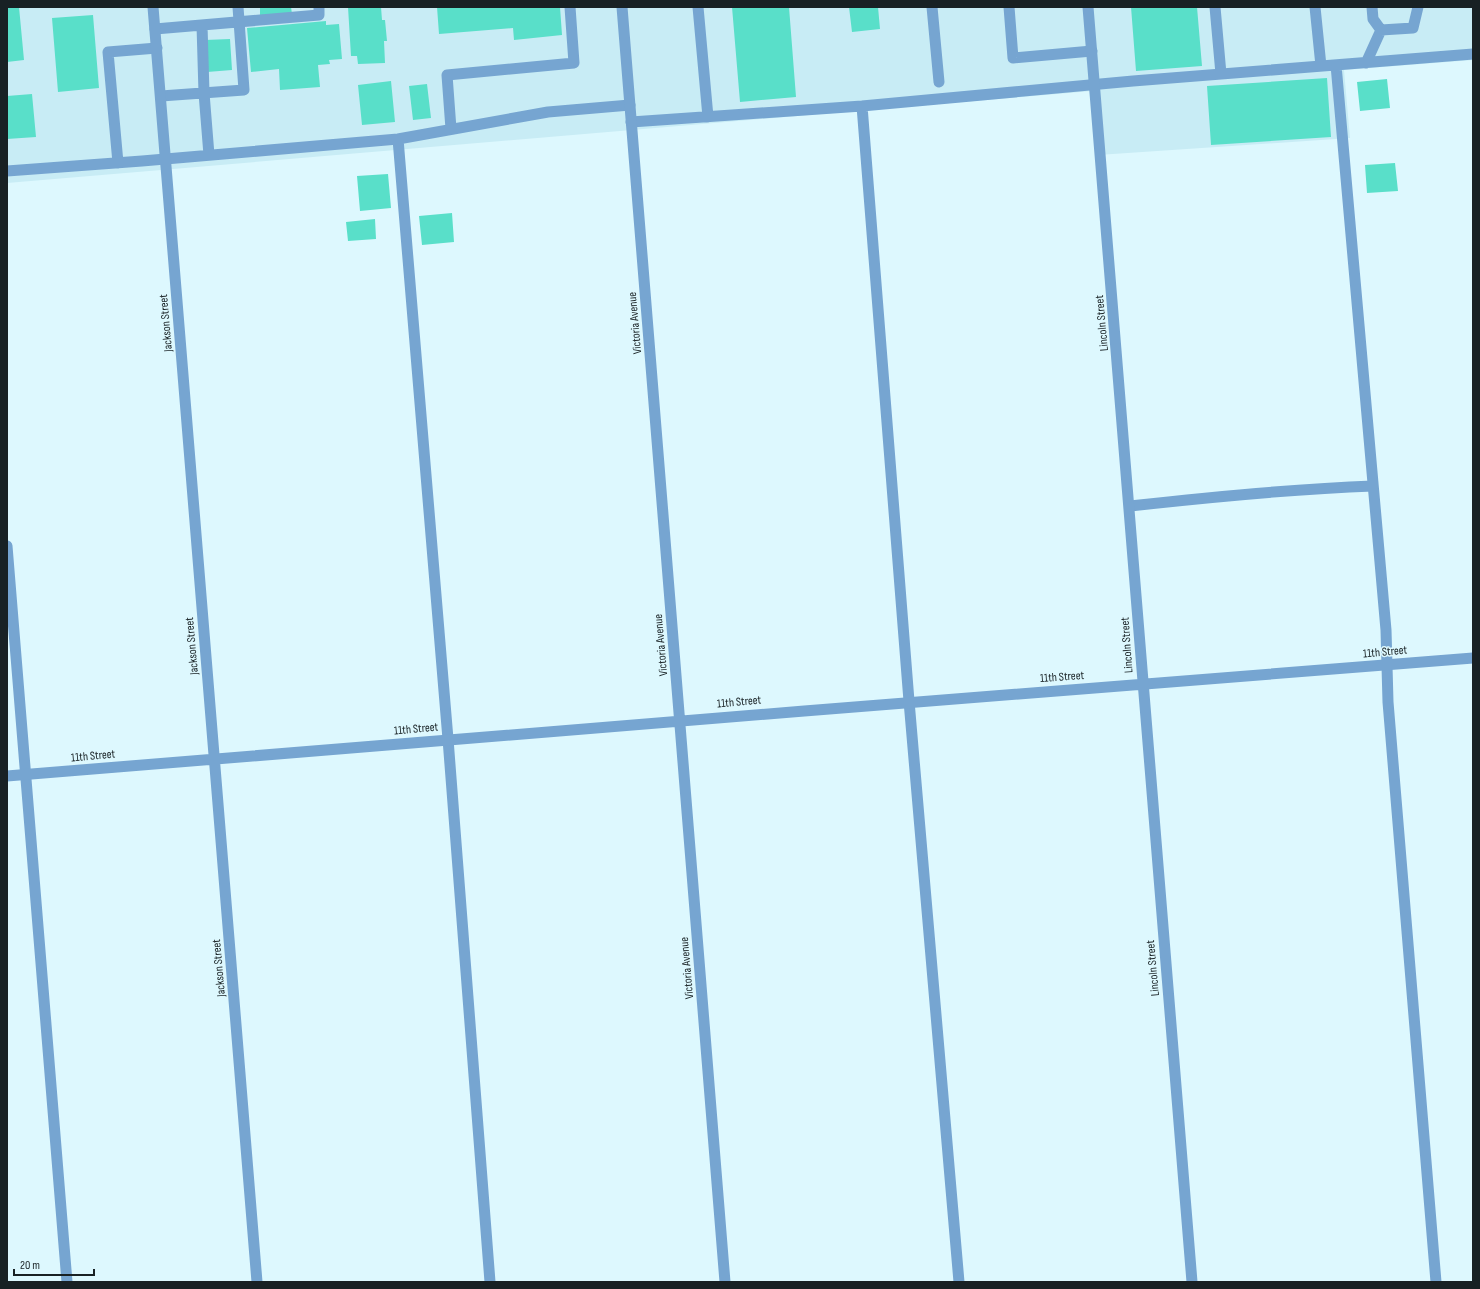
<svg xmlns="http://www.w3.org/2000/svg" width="1480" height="1289" viewBox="0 0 1480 1289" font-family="'Sofia Sans Condensed',sans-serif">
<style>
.built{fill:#c8ecf5}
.building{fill:#59dfc9}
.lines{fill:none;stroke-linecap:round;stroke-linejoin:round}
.service{stroke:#76a5d1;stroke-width:11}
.minor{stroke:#76a5d1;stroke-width:11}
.labels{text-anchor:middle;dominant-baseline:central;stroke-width:3;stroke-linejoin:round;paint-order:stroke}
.street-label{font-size:12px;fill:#182124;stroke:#ddf8fe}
</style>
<rect width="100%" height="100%" fill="#ddf8fe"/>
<path class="built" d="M 7,7 L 1473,7 L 1473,60 L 1344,70 L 1350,138 L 1098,155 L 1092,91 L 7,183 Z"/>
<path class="building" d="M 7,7 L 19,7 L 24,60 L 7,62 Z
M 260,7 L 291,7 L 292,14 L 260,17 Z
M 348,7 L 381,7 L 382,20 L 385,20 L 387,41 L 384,41 L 385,63 L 358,64 L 357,56 L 351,56 Z
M 437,7 L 560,7 L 562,35 L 514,40 L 513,28 L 439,34 Z
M 732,7 L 789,7 L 796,97 L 740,102 Z
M 849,7 L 878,7 L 880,29 L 852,32 Z
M 1131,7 L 1197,7 L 1202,66 L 1136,71 Z
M 93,15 L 99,88 L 58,92 L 52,18 Z
M 326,21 L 326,25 L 339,24 L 342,59 L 329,60 L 330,64 L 318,65 L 320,87 L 280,90 L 279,69 L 251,72 L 247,28 Z
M 230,39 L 232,70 L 207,72 L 205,40 Z
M 1327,78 L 1331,137 L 1211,145 L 1207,86 Z
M 1387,79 L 1390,108 L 1360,111 L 1357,82 Z
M 391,81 L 395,122 L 362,125 L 358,85 Z
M 427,84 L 431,118 L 413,120 L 409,86 Z
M 32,94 L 36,137 L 7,139 L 7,96 Z
M 1395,163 L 1398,191 L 1367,193 L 1365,165 Z
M 388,174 L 391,208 L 360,211 L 357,176 Z
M 452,213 L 454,242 L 422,245 L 419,216 Z
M 375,219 L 376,239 L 348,241 L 346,222 Z"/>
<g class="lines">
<path class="service" d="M 698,7 L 708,117
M 932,7 L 939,82
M 1009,7 L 1013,58 L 1092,51
M 1215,7 L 1221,74
M 1315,7 L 1321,66
M 1372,7 L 1373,19 L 1381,30 L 1413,28 L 1418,7
M 202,25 L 204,93 L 209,155
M 155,29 L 319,15 L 319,7
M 1366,63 L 1381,30
M 1336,65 L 1386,630 L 1388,702 L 1436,1282
M 161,96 L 244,90 L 238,7
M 862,106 L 909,701 L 959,1282
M 631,122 L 862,106 L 1133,81 L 1473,54
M 451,129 L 447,75 L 574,63 L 570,7
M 398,139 L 448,739 L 490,1282
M 118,163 L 108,52 L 157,48
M 7,171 L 142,161 L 398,139 L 548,112 L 630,105
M 1130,506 C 1211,497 1292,489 1373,486
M 7,546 L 67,1282"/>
<path class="minor" d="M 153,7 L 257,1282
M 622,7 L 725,1282
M 1088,7 L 1192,1282
M 7,776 C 496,736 984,696 1473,658"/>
</g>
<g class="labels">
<g class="street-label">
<text transform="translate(166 323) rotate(-95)">Jackson Street</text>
<text transform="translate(635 323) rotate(-95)">Victoria Avenue</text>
<text transform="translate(1102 323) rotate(-95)">Lincoln Street</text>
<text transform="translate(661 645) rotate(-95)">Victoria Avenue</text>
<text transform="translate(1127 645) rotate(-94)">Lincoln Street</text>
<text transform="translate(192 646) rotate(-95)">Jackson Street</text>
<text transform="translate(1385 652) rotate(-5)">11th Street</text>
<text transform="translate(1062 677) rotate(-4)">11th Street</text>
<text transform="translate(739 702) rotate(-5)">11th Street</text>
<text transform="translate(416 729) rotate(-5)">11th Street</text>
<text transform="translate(93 756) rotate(-5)">11th Street</text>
<text transform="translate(219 968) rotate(-95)">Jackson Street</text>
<text transform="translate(687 968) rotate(-95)">Victoria Avenue</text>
<text transform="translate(1153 968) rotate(-95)">Lincoln Street</text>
</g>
</g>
<rect width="1480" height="1289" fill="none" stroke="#182124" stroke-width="16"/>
<path d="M14 1269v6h80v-6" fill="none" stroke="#182124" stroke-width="2"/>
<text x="20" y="1269" font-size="12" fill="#182124" stroke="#ddf8fe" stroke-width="3" paint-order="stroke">20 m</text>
</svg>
